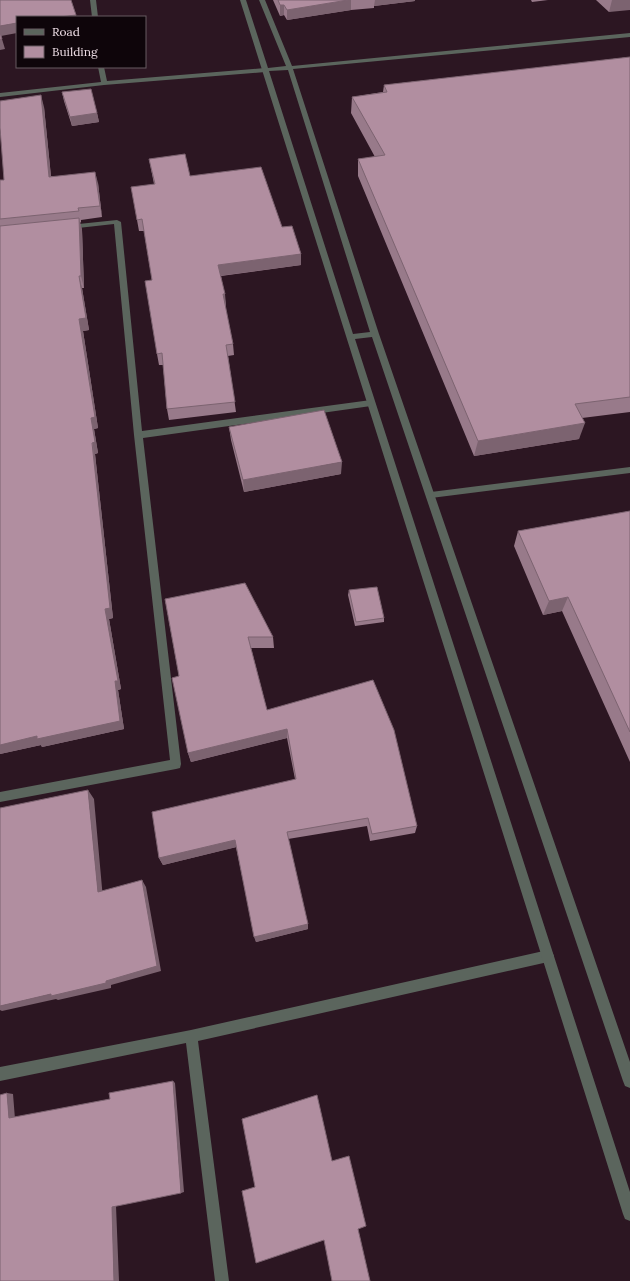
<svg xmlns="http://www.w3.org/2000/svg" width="630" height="1281" viewBox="0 0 630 1281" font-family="Lora,serif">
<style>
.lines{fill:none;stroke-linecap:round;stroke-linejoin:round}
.service{fill:#5b655d;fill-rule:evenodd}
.minor{fill:#5b655d;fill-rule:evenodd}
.tertiary{fill:#5b655d;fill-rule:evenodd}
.wall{fill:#987a8a}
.shaded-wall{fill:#7c6370}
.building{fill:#b18ea0;stroke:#7c6370}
</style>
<rect width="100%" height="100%" fill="#2c1622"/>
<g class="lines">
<path class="service" d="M 630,467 L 630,473 L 431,498 L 427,495 L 431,492 Z"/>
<path class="minor" d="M 90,0 L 96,0 L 98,17 L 92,17 Z
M 98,67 L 104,67 L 107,81 L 265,68 L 268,70 L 265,72 L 104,85 L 0,97 L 0,93 L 101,82 Z
M 117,220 L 121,222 L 142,431 L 371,400 L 375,403 L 371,406 L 143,438 L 181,764 L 180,768 L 176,769 L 0,802 L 0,792 L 170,760 L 134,435 L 114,224 L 69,229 L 65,227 L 69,225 Z
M 548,950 L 552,952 L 554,956 L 552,960 L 548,962 L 198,1041 L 229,1281 L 215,1281 L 186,1043 L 0,1081 L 0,1067 L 191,1030 Z"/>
<path class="tertiary" d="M 240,0 L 246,0 L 268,68 L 286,66 L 259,0 L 265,0 L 292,66 L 630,33 L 630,37 L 293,69 L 379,334 L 630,1062 L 630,1088 L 625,1086 L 623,1081 L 372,337 L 355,339 L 630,1192 L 630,1221 L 625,1219 L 623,1214 ZM 288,70 L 370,332 L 353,334 L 269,71 Z"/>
</g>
<path class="wall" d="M 273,0 L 415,0 L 415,1 L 374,6 L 374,8 L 351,10 L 287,20 L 284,15 L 280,16 Z
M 531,0 L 548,0 L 532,2 Z
M 596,0 L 630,0 L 609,12 Z
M 630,57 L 630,412 L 582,418 L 579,439 L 474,456 L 358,176 L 358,159 L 375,157 L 351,113 L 352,97 L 383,92 L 384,85 Z
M 62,92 L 97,113 L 99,122 L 72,126 L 64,101 Z
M 44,107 L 51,176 L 98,183 L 102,217 L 81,220 L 81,222 L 80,223 L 82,230 L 84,288 L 82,288 L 89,330 L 83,331 L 98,428 L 94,429 L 98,453 L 95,454 L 113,618 L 109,619 L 121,689 L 118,690 L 124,729 L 42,747 L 41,745 L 0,754 L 0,180 L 4,180 Z
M 149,159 L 190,176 L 282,227 L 301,265 L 221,276 L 226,305 L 225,306 L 233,344 L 234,355 L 228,356 L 236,412 L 169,420 L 167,409 L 163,365 L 159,365 L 157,354 L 152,280 L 144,231 L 139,231 L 137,220 L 154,184 Z
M 229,427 L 341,474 L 244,492 L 231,440 Z
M 630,511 L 630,762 L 562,611 L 543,615 L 514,546 L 518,531 Z
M 349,590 L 384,618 L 384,622 L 355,626 L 348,595 Z
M 165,599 L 273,637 L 274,648 L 251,648 L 267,710 L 417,826 L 415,833 L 370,841 L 367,826 L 288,839 L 308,929 L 256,942 L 236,847 L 163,865 L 159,858 L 295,779 L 287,738 L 191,762 L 188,753 L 179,676 Z"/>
<path class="shaded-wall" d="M 348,0 L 351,0 L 351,10 L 287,20 L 287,10 Z
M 375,0 L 415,0 L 415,1 L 374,6 Z
M 612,0 L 630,0 L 630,10 L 609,12 Z
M 280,5 L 284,5 L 284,15 L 280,16 Z
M 76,15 L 77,17 L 60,17 Z
M 17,23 L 17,33 L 1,36 L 0,33 L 0,26 Z
M 2,39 L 5,49 L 0,50 L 0,40 Z
M 41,95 L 44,107 L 52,188 L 49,177 Z
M 97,113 L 99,122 L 72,126 L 70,117 Z
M 95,172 L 98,183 L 102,217 L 100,206 Z
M 79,218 L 82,230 L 84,288 L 81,276 Z
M 301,254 L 301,265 L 219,276 L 218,265 Z
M 79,276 L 82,288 L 89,330 L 83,331 L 98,428 L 94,429 L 98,453 L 95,454 L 113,618 L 109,619 L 121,689 L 118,690 L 124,729 L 42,747 L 41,745 L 0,754 L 0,745 L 115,681 L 105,609 L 91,418 L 79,319 Z
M 223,294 L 225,294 L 226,305 L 224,306 Z
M 585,423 L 579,439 L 474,456 L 478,441 Z
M 342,462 L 341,474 L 244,492 L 243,480 Z
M 568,597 L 562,611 L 543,615 L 549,601 Z
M 287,729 L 287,738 L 191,762 L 188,753 Z
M 88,790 L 94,799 L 103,899 L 98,892 Z
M 235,840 L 237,847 L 163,865 L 159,858 Z
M 142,880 L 146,887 L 161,971 L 111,985 L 111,988 L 58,1000 L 56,999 L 2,1011 L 0,1010 L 0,1006 L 106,981 Z
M 308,924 L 308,929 L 256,942 L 254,937 Z
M 173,1081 L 175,1083 L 184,1192 L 181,1193 Z
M 7,1093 L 13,1094 L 15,1119 L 9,1118 Z
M 116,1206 L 119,1281 L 114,1281 L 112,1207 Z"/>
<path class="building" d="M 0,0 L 71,0 L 76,15 L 60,17 L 17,17 L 17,23 L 0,26 Z
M 278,0 L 348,0 L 287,10 L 284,5 L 280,5 Z
M 0,32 L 2,39 L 0,40 Z
M 630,57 L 630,397 L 575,404 L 585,423 L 478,441 L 358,159 L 385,155 L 352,97 L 387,92 L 384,85 Z
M 91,89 L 97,113 L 70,117 L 62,92 Z
M 41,95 L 49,177 L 95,172 L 100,206 L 78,208 L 79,211 L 0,219 L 0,180 L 4,180 L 0,128 L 0,101 Z
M 185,154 L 190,176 L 261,167 L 282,227 L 292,226 L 301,254 L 218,265 L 225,294 L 223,294 L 233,344 L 226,345 L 235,402 L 167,409 L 162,353 L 157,354 L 145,281 L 152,280 L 142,219 L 137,220 L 131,187 L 155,184 L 149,159 Z
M 79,218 L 81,276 L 79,276 L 86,318 L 79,319 L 95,417 L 91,418 L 95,442 L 92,443 L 110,608 L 105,609 L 118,681 L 115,681 L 120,721 L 37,739 L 37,736 L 0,745 L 0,226 Z
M 324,410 L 342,462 L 243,480 L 229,427 Z
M 630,511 L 630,732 L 568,597 L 549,601 L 518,531 Z
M 245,583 L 273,637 L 248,637 L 267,710 L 373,680 L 394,730 L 417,826 L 372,834 L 368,818 L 287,832 L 308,924 L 254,937 L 235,840 L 159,858 L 152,812 L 296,779 L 287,729 L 188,753 L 172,678 L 179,676 L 165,599 Z
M 377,587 L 384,618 L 356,622 L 349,590 Z
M 88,790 L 98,892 L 142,880 L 157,966 L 106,981 L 106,983 L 51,996 L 51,994 L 0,1006 L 0,808 Z
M 173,1081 L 181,1193 L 112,1207 L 114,1281 L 0,1281 L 0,1095 L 7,1093 L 9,1118 L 110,1099 L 109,1093 Z
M 317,1095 L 332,1161 L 349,1156 L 366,1226 L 358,1229 L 370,1281 L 332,1281 L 324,1240 L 256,1263 L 242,1191 L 255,1187 L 242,1119 Z"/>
<rect x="16" y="16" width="130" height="52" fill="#0e050a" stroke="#675b61"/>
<rect x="24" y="29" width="20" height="6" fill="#5b655d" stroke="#675b61"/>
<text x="52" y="36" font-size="12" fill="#ecdce4">Road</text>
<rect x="24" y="46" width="20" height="12" fill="#b18ea0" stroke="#675b61"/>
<text x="52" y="56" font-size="12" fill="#ecdce4">Building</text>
</svg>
